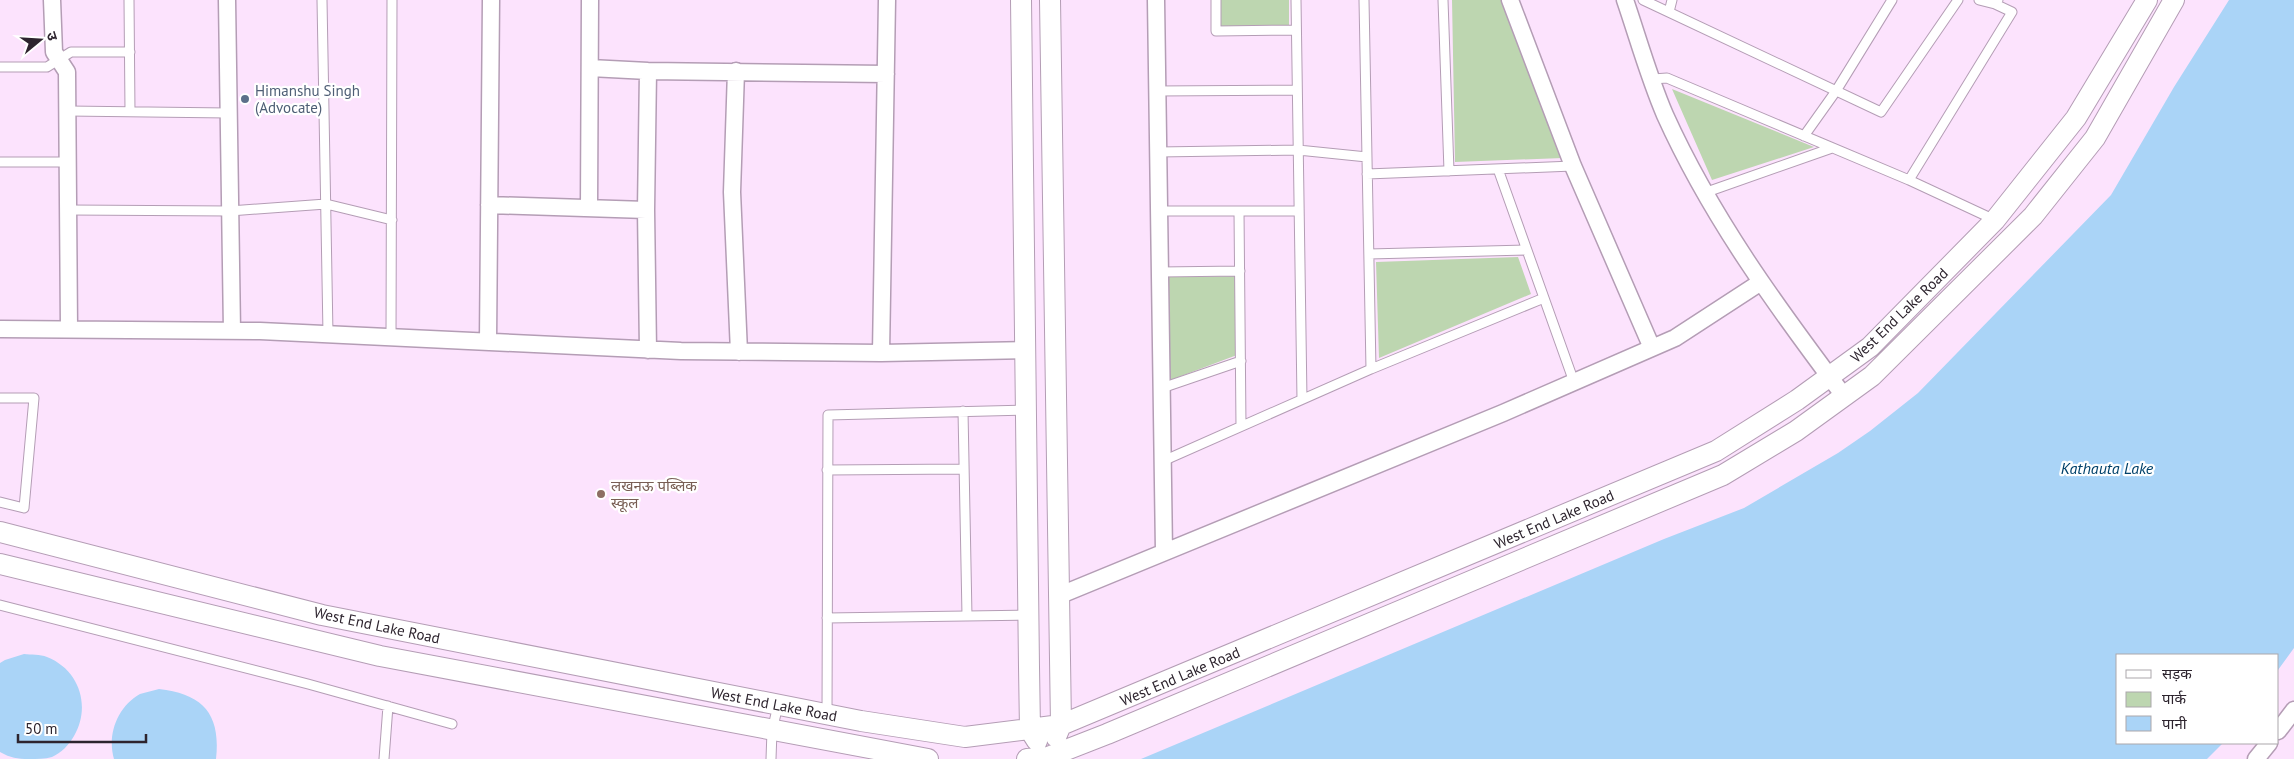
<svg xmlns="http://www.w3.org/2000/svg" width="2294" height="759" viewBox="0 0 2294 759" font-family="'PT Sans','Noto Sans Devanagari',sans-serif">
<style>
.green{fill:#bdd6b0}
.water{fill:#aad4f7}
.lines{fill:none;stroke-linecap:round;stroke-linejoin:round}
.service-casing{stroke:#b49db5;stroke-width:11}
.minor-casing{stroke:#b49db5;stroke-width:19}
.tertiary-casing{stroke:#b49db5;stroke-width:22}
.service{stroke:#fff;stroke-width:9}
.minor{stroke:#fff;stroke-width:16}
.tertiary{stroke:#fff;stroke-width:20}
.service-dot{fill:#5c6f8a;stroke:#fff;stroke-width:2}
.education-dot{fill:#8d6e63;stroke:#fff;stroke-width:2}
.labels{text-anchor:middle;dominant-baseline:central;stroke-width:4.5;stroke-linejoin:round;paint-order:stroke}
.service-label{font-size:15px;fill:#4e5e75;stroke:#fff;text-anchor:start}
.street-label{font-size:15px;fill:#2d242e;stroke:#fff}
.education-label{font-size:15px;fill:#785e54;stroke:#fff;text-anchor:start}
.water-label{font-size:16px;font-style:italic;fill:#01416a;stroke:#fff}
</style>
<rect width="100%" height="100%" fill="#fce3fd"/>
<path class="green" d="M 1220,0 L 1289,0 L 1289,26 L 1220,26 Z
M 1452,0 L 1502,0 L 1563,158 L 1455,162 Z
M 1672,89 L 1814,147 L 1712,180 Z
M 1518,257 L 1531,294 L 1379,358 L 1376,262 Z
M 1236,276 L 1237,355 L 1168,381 L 1165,277 Z"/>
<path class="water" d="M 2229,0 L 2294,0 L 2294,648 L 2278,670 L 2278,655 L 2118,655 L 2118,743 L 2223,743 L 2207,759 L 1141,759 L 1664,539 L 1744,508 L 1838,453 L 1870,431 L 1918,393 L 2111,195 L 2174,87 Z
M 24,654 C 31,655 40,654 47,657 C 80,670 91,707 74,736 C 69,745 61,753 52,757 C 45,759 37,759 29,759 C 17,759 11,758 0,752 L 0,663 L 5,660 Z
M 159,689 C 203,694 221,714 216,759 L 114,759 C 107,735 117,707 140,694 C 146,692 153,691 159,689 Z"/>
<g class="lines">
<g class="service-casing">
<path id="service" d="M 129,0 L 130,111
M 322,0 L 328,334
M 1216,0 L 1216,31 L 1296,30
M 1296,0 L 1302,399
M 1364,0 L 1371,369
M 1443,0 L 1449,171
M 1643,0 L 1881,112 L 1958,0
M 1979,0 L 1995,4
M 1669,12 L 1672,0
M 0,67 L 47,67 L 71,52 L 130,52
M 1653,79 L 1667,78 L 1909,180 L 1995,220
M 1157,91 L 1297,90
M 68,111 L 228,113
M 1804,136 L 1836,91 L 1892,0
M 1158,152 L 1298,150 L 1367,157
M 0,162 L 68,162
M 1498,169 L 1574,382
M 1367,174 L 1573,166
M 1909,180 L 2012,12 L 1995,4 L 1998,0
M 1704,193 L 1832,148
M 69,210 L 230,211 L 326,204 L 392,220
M 1159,211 L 1299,211
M 1239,211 L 1241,426
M 1369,254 L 1527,250
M 1160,272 L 1240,271
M 391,337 L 392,0
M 1162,388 L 1241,361
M 0,398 L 34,398 L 24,508 L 0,502
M 963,411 L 967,616
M 1163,461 L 1371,369 L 1544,298
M 827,470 L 964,469
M 0,605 L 308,684 L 452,724
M 827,618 L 1028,615
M 827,714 L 828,415 L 1026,410
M 384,759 L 388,706
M 771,759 L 772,731 L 778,705"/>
</g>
<g class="minor-casing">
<path id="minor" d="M 52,0 L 54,52 L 67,72 L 69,329
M 227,0 L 232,331
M 1156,0 L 1164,552
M 1510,0 L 1573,166 L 1652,348
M 1625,0 C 1638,38 1649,78 1665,115 C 1711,217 1777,307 1844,396
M 590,68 L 648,71 L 886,74
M 648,71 L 646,210 L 648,350
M 736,71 L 732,192 L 739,352
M 489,205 L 646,210
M 589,208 L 590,0
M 0,329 L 260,331 L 681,351 L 881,353 L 1025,350
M 488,342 L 491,0
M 881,353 L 887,0
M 1058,596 L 1503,413 L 1675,338 L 1761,282
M 2278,731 L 2294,710
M 2256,759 L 2269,743"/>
</g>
<g class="tertiary-casing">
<path id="tertiary" d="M 1021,0 L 1029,667 L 1030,730 L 1037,741
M 1050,0 L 1061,725 L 1056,737
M 0,532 L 322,615 L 861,721 L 965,737 L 1061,725 L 1716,451 L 1797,400 L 1870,347 L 1995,220 L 2076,118 L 2147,0
M 0,564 L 380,656 L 928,759
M 1027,759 L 1048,757 L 1107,734 L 1723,475 L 1796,431 L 1872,376 L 2033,216 L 2095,138 L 2174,0"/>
</g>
<use href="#service" class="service"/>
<use href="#minor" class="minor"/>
<use href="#tertiary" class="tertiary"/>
</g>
<circle class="service-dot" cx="245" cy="99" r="5"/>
<circle class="education-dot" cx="601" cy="494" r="5"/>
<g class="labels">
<g class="service-label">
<text x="255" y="90">Himanshu Singh<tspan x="255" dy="17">(Advocate)</tspan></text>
</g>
<g class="street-label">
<text transform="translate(1899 315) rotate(-44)">West End Lake Road</text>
<text transform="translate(1554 519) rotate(-23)">West End Lake Road</text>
<text transform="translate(377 625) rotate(12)">West End Lake Road</text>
<text transform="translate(1180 676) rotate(-23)">West End Lake Road</text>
<text transform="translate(774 704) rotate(11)">West End Lake Road</text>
</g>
<g class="education-label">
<text x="611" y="485">लखनऊ पब्लिक<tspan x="611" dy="17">स्कूल</tspan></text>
</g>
<g class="water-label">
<text x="2107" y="468">Kathauta Lake</text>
</g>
</g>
<rect x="2116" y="654" width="162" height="90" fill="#ffffff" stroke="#aba7ab"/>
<rect x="2126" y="670" width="25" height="8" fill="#ffffff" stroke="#aba7ab"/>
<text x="2162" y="679" font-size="15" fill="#2d242e">सड़क</text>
<rect x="2126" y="692" width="25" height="15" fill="#bdd6b0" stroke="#aba7ab"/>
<text x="2162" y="704" font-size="15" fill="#2d242e">पार्क</text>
<rect x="2126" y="716" width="25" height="15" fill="#aad4f7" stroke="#aba7ab"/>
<text x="2162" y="729" font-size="15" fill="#2d242e">पानी</text>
<g transform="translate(40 40) rotate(72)" stroke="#ffffff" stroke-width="4" paint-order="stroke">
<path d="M0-4L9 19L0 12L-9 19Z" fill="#2d242e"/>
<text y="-8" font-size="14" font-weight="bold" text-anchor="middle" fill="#2d242e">उ</text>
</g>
<path d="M18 734v8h128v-8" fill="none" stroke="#2d242e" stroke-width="2.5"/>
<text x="25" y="734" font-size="15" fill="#2d242e" stroke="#ffffff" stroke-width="4" paint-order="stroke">50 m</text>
</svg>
